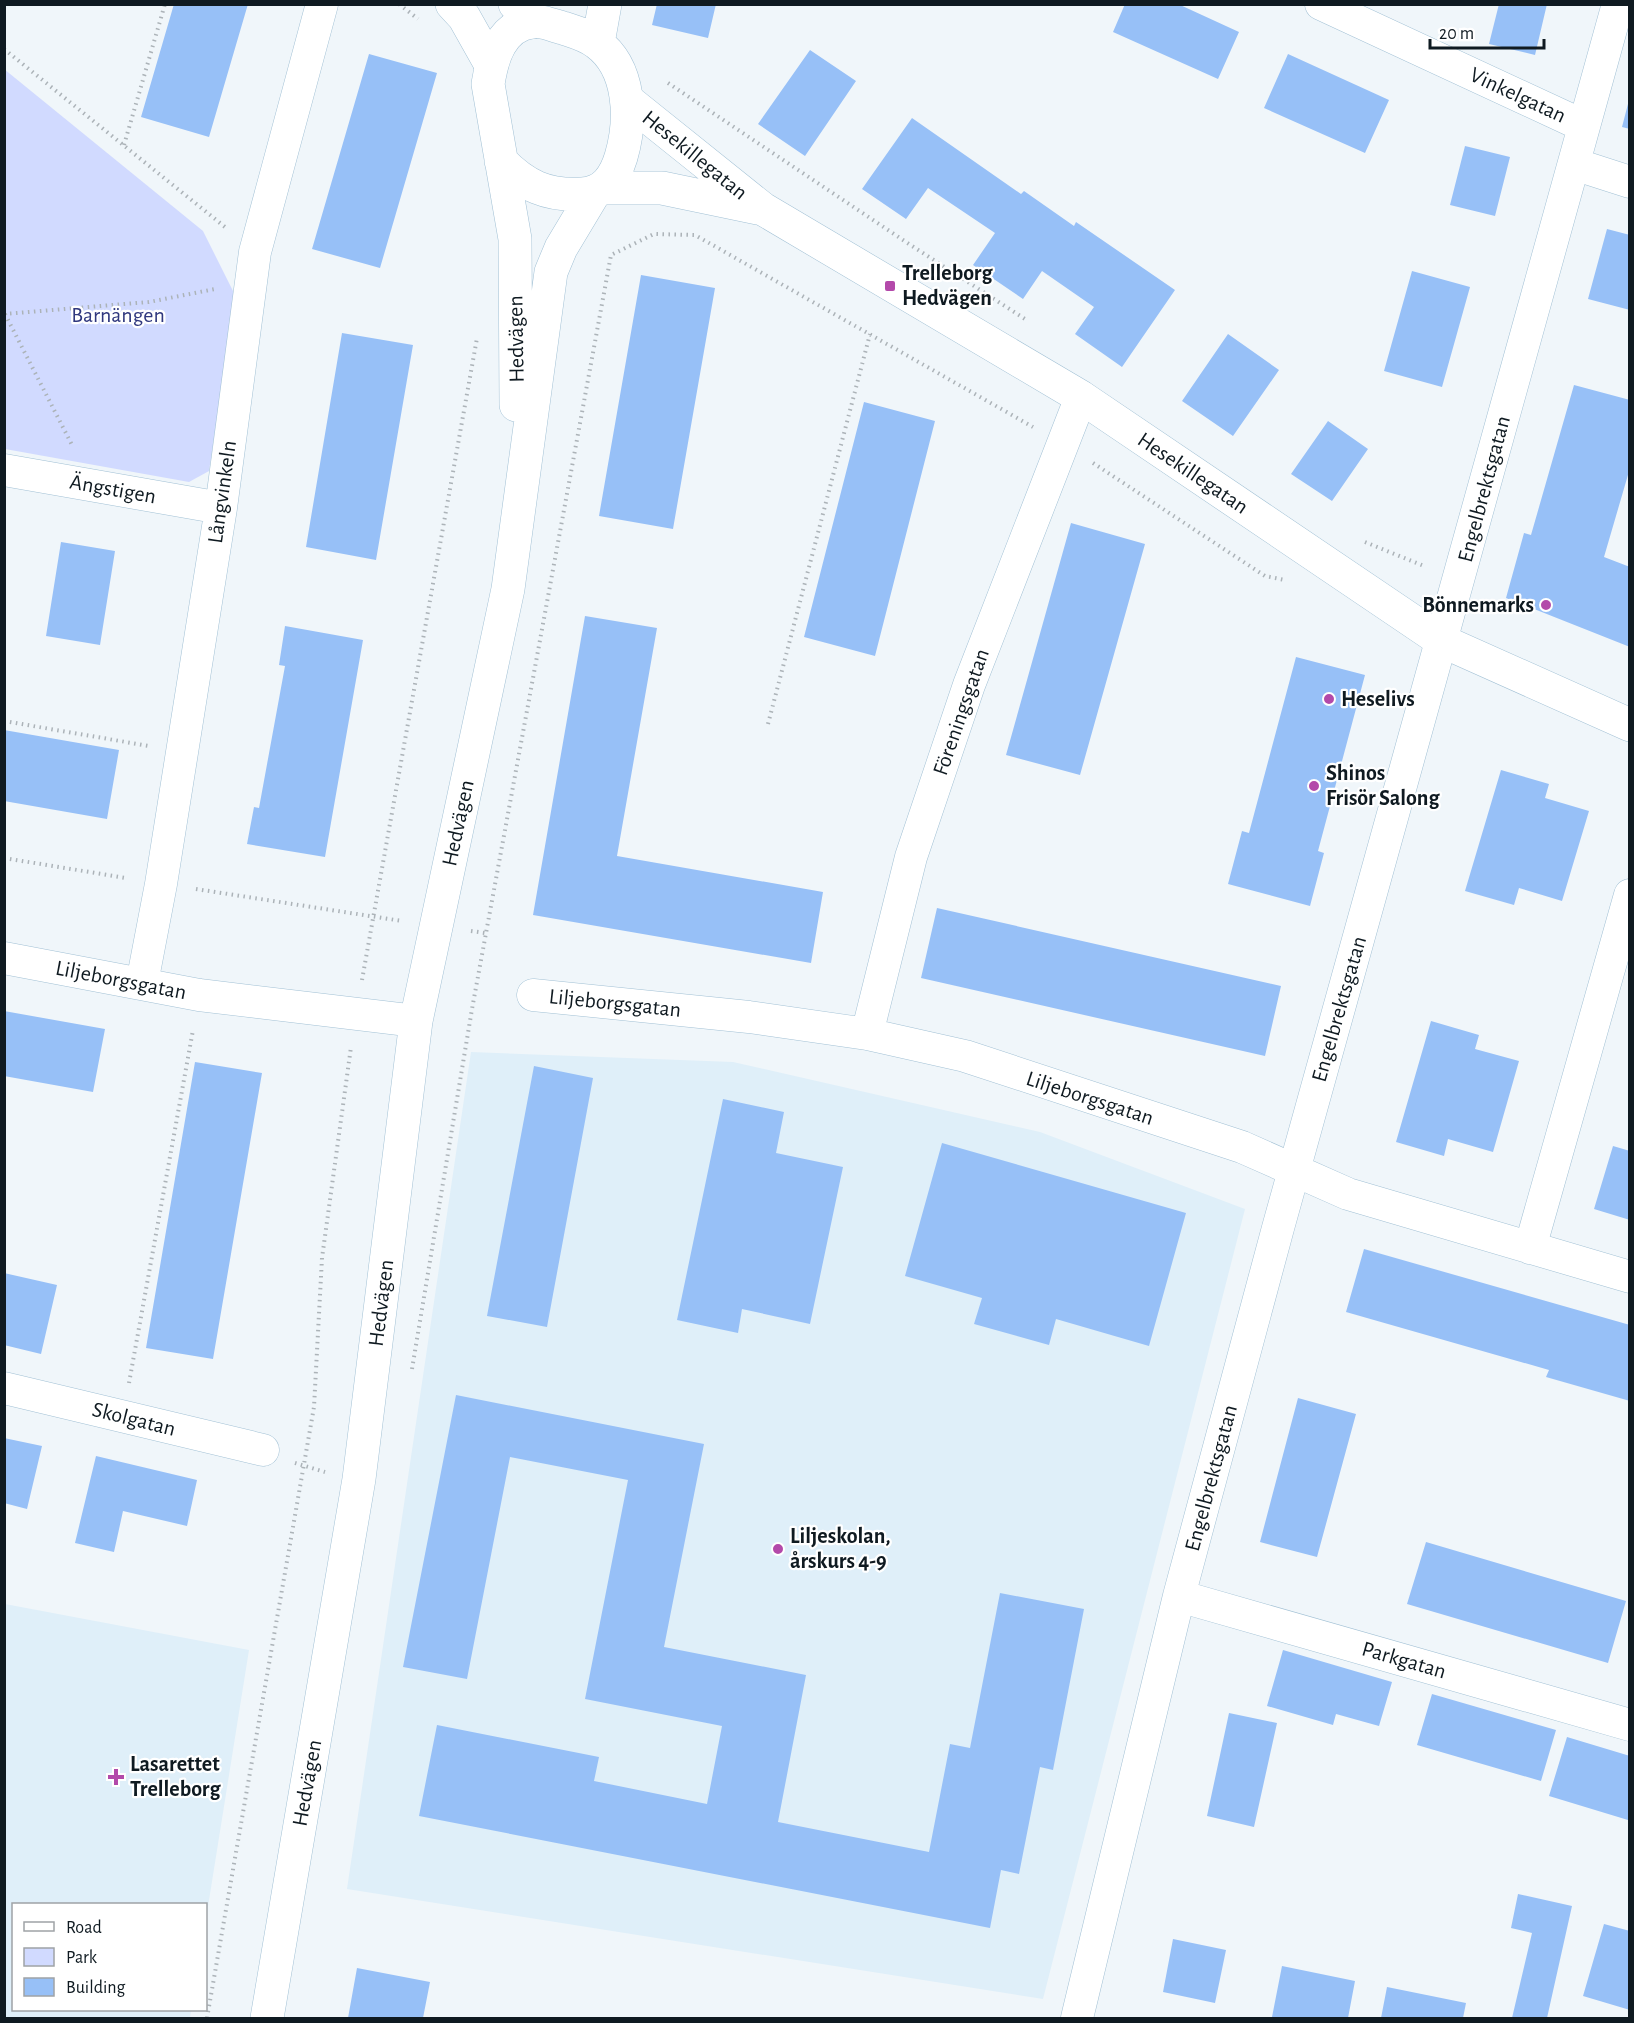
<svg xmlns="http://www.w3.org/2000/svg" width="1634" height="2023" viewBox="0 0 1634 2023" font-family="'Alegreya Sans',sans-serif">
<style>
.built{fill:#dfeff9}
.green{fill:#d1daff}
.building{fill:#97c0f7}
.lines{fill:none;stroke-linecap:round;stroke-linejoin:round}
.minor-casing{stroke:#a2c1d5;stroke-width:33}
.tertiary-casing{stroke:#a2c1d5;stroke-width:34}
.secondary-casing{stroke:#a2c1d5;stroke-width:34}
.path{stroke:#acb3b8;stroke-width:4;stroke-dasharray:1.5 4.5;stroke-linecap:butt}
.minor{stroke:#fff;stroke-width:32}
.tertiary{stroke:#fff;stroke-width:33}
.secondary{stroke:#fff;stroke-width:33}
.poi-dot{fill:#b349aa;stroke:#fff;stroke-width:2}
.labels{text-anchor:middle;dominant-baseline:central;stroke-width:4.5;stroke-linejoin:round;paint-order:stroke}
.street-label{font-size:22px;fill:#0f1a21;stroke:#fff}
.poi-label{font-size:22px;font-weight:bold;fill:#0f1a21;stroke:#fff;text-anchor:start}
.park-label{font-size:22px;fill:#2f377e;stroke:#fff}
</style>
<rect width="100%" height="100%" fill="#f0f6fa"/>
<path class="built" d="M 471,1052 L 733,1062 L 1040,1132 L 1245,1209 L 1043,1999 L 347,1889 Z
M 5,1604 L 249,1650 L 206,1919 L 206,1904 L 14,1904 L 14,2010 L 191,2010 L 190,2018 L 5,2018 Z"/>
<path class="green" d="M 4,69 L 203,231 L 236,297 L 209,471 L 189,482 L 5,449 Z"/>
<path class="building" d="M 174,4 L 248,4 L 209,137 L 141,117 Z
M 657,4 L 716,4 L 708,38 L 652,25 Z
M 1125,4 L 1178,4 L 1239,32 L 1218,79 L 1113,32 Z
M 1499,4 L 1547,4 L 1535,55 L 1489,44 Z
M 810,50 L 856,81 L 805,156 L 758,124 Z
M 369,54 L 437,73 L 380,268 L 312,249 Z
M 1288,54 L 1389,100 L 1365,153 L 1264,108 Z
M 1629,100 L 1630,100 L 1630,129 L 1622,127 Z
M 912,118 L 1021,194 L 1024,191 L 1074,226 L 1076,222 L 1175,290 L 1122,367 L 1075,334 L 1094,307 L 1042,271 L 1023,299 L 973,265 L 995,233 L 928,188 L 906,219 L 862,189 Z
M 1465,146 L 1510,157 L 1495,216 L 1450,205 Z
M 1607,229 L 1630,235 L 1630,310 L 1588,299 Z
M 1412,271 L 1470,287 L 1442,387 L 1384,371 Z
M 641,275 L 715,288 L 673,529 L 599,516 Z
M 342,333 L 413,345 L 376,560 L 306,547 Z
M 1228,334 L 1279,370 L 1233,436 L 1182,401 Z
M 1574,385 L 1630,400 L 1630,468 L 1604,557 L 1630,567 L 1630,647 L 1506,598 L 1524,533 L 1531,535 Z
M 864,402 L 935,421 L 875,656 L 804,637 Z
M 1328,421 L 1368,449 L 1332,501 L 1291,474 Z
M 1071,523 L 1145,544 L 1080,775 L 1006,755 Z
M 61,542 L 115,551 L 100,645 L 46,636 Z
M 585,616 L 657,628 L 617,856 L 823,892 L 811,963 L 533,915 Z
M 285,626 L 363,640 L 325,857 L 247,844 L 254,807 L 259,808 L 285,666 L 279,665 Z
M 1296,657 L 1365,675 L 1318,851 L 1324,853 L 1310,906 L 1228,884 L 1242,831 L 1249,833 Z
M 4,730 L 119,750 L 107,819 L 4,801 Z
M 1501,770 L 1549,784 L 1545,798 L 1589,811 L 1562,901 L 1519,888 L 1514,905 L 1465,891 Z
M 937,908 L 1281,986 L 1265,1056 L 921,978 Z
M 4,1011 L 105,1029 L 93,1092 L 4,1076 Z
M 1431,1021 L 1479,1035 L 1475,1049 L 1519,1061 L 1493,1152 L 1448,1139 L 1444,1156 L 1396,1142 Z
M 195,1062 L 262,1073 L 213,1359 L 146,1348 Z
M 534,1066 L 593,1078 L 547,1327 L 487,1316 Z
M 723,1099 L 784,1112 L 776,1153 L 843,1167 L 810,1324 L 742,1309 L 738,1333 L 677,1320 Z
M 942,1143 L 1186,1213 L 1149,1346 L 1056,1319 L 1049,1345 L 974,1324 L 982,1298 L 905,1276 Z
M 1613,1146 L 1630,1151 L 1630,1220 L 1594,1209 Z
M 1364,1249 L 1630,1325 L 1630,1401 L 1546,1377 L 1549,1370 L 1346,1312 Z
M 4,1273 L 57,1285 L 41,1354 L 4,1345 Z
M 456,1395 L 704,1444 L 664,1647 L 806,1675 L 778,1822 L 929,1852 L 950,1744 L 970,1748 L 1000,1593 L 1084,1609 L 1053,1770 L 1040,1767 L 1019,1874 L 1001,1870 L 990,1928 L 419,1816 L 437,1725 L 599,1757 L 594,1781 L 707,1804 L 722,1726 L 585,1699 L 628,1480 L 510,1457 L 467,1679 L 403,1667 Z
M 1298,1398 L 1356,1414 L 1317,1557 L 1260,1542 Z
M 4,1438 L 42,1446 L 27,1509 L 4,1503 Z
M 96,1456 L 197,1480 L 187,1526 L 123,1511 L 114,1552 L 75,1543 Z
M 1426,1542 L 1626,1601 L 1608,1663 L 1407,1604 Z
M 1283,1650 L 1392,1682 L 1379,1726 L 1336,1714 L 1333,1725 L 1267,1706 Z
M 1432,1694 L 1556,1730 L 1541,1781 L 1417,1745 Z
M 1229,1713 L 1277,1723 L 1254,1827 L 1207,1816 Z
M 1567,1737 L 1630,1756 L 1628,1820 L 1549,1796 Z
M 1518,1894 L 1572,1906 L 1547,2018 L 1512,2018 L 1532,1933 L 1511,1928 Z
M 1604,1924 L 1630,1931 L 1630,2010 L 1583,1996 Z
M 1173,1939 L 1226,1950 L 1215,2003 L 1163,1992 Z
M 1282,1966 L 1355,1981 L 1348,2018 L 1272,2017 Z
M 357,1968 L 430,1982 L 423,2018 L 348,2018 Z
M 1387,1987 L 1466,2003 L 1463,2018 L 1381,2018 Z"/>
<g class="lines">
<g class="minor-casing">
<path id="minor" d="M 1321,4 L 1584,126
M 1574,164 L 1630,182
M 4,470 L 221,508
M 4,958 L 199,995 L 416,1021
M 142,983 L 161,884 L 221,508 L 255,252 L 322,4
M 533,995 L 749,1017 L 867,1034 L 965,1056 L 1242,1147 L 1348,1194 L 1630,1277
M 867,1034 L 911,857 L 969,685 L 1081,397
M 1530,1248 L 1630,895
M 4,1388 L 263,1450
M 1179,1596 L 1630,1725
M 1077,2018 L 1179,1596 L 1278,1228 L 1618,4"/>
</g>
<g class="tertiary-casing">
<path id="tertiary" d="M 452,4 L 464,17 L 491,65
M 515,4 L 532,22
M 627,100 L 763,209 L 1081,397 L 1442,641 L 1630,725
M 604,188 L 662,188 L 758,208"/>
</g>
<g class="secondary-casing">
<path id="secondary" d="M 598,43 L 605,4
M 501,161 C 525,186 547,196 582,194 C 604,193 615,177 621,157 C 632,120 631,68 597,43 C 587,35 575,32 563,28 C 554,26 542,20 532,22 C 501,26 492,58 488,84 L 515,239 L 516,405
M 267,2018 L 359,1479 L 416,1021 L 508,589 L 551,272 L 561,248 L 594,193"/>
</g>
<path class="path" d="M 399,4 L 418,19
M 4,49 L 225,227
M 668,83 L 909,244 L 1025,319
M 124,145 L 165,4
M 4,314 L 149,302 L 215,289
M 5,314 L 72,445
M 1093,463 L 1265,576 L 1285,580
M 1365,542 L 1424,566
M 4,721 L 149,746
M 768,724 L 870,334
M 4,858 L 126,878
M 196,889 L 402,921
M 471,931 L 485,933
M 362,980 L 477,338
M 412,1369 L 472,1009 L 611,255 L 654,234 L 695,235 L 1033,427
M 129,1383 L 193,1030
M 295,1463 L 325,1472
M 207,2018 L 314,1407 L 322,1258 L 351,1047"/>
<use href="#minor" class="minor"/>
<use href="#tertiary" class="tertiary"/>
<use href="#secondary" class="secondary"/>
</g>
<g class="poi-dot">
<rect x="884" y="280" width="12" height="12" rx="3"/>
<circle cx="1546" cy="605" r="6"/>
<circle cx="1329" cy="699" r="6"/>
<circle cx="1314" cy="786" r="6"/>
<circle cx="778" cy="1549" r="6"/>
<path d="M113 1768h6v6h6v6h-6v6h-6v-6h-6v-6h6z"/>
</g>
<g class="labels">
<g class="street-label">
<text transform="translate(1518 95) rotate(25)">Vinkelgatan</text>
<text transform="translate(695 155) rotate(39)">Hesekillegatan</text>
<text transform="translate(516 339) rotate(-91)">Hedvägen</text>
<text transform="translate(1193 473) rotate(34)">Hesekillegatan</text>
<text transform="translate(113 489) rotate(10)">Ängstigen</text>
<text transform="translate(1484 489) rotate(-75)">Engelbrektsgatan</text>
<text transform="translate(222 492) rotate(-82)">Långvinkeln</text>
<text transform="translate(961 712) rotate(-71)">Föreningsgatan</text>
<text transform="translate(458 823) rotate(-78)">Hedvägen</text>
<text transform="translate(121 980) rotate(11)">Liljeborgsgatan</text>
<text transform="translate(615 1003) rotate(6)">Liljeborgsgatan</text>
<text transform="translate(1339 1009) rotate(-74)">Engelbrektsgatan</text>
<text transform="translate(1090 1098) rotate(18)">Liljeborgsgatan</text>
<text transform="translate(381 1303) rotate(-83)">Hedvägen</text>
<text transform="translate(134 1419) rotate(14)">Skolgatan</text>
<text transform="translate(1211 1478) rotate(-75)">Engelbrektsgatan</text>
<text transform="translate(1404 1660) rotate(16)">Parkgatan</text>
<text transform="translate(307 1783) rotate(-80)">Hedvägen</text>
</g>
<g class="poi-label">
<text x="902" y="273">Trelleborg<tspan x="902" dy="25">Hedvägen</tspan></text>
<text x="1534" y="605" text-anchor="end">Bönnemarks</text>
<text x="1341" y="699">Heselivs</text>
<text x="1326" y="773">Shinos<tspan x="1326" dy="25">Frisör Salong</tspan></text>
<text x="790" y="1536">Liljeskolan,<tspan x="790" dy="25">årskurs 4-9</tspan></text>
<text x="130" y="1764">Lasarettet<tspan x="130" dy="25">Trelleborg</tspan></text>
</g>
<g class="park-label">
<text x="118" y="315">Barnängen</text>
</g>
</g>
<rect width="1634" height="2023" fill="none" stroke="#0f1a21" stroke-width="12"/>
<rect x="12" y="1903" width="195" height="108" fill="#ffffff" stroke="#9fa3a6" stroke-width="1.5"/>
<rect x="24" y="1922" width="30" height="9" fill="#ffffff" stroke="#9fa3a6" stroke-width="1.5"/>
<text x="66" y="1933" font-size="18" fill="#0f1a21">Road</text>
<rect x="24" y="1948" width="30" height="18" fill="#d1daff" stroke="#9fa3a6" stroke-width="1.5"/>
<text x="66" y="1963" font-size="18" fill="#0f1a21">Park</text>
<rect x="24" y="1978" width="30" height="18" fill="#97c0f7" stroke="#9fa3a6" stroke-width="1.5"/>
<text x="66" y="1993" font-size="18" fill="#0f1a21">Building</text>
<path d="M1430 39v9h114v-9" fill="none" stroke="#0f1a21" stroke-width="3"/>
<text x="1439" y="39" font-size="18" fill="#0f1a21" stroke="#ffffff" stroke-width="4.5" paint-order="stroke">20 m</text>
</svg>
